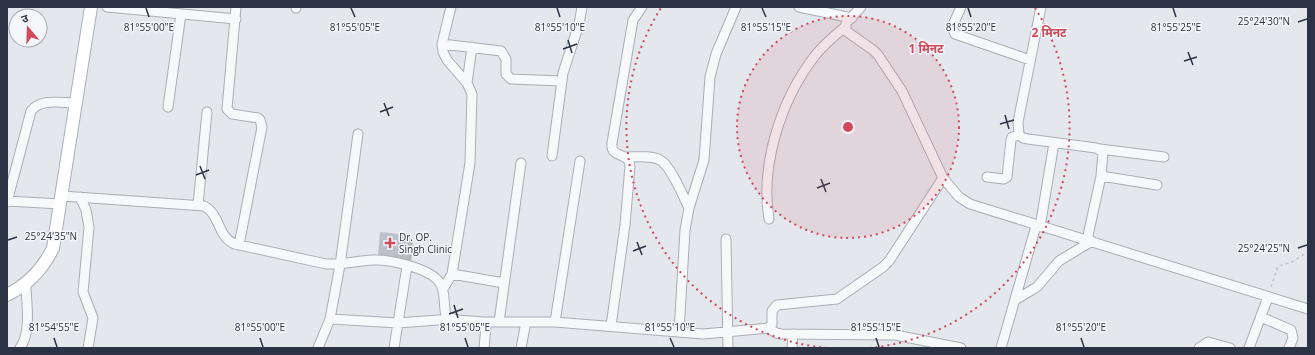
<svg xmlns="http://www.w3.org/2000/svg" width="1315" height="355" viewBox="0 0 1315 355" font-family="'Open Sans','Noto Sans Devanagari',sans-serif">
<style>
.shadow{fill:#0003}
.building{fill:#bbc0ca}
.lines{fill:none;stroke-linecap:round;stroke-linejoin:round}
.street-casing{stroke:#a9aeb7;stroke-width:11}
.secondary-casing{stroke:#a9aeb7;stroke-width:14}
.path{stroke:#c2c5cb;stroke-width:1.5;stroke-dasharray:3 3;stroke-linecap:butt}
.street{stroke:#f7f8fa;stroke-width:9}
.secondary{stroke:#fff;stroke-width:12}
.ticks{fill:none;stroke:#2b3445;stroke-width:1.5}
.ring{fill:none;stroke:#d1495b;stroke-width:2;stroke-dasharray:2 4}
.poi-dot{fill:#d1495b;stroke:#f4f6f9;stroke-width:1.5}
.labels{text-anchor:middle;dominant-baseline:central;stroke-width:3;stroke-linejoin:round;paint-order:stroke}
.poi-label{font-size:10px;fill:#2b3445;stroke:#f4f6f9;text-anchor:start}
.ticks-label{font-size:10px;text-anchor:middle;fill:#2b3445;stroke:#f4f6f9;stroke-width:3;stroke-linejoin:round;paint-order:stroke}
.centre{fill:#d1495b;stroke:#f4f6f9;stroke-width:2}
.ring-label{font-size:12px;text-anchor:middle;font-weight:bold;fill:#d1495b;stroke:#f4f6f9;stroke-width:3;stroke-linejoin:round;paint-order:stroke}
</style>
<rect width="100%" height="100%" fill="#e4e7ec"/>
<path class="shadow" d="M 409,236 L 413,242 L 411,263 L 383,261 L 379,254 Z"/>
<path class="building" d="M 380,232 L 409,235 L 407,257 L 378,255 Z"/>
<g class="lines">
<g class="street-casing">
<path id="street" d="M 107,7 L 236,19
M 236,7 L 227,109 L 232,114 L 258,118 L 260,120 L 262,127 L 239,245
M 799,7 L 852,18
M 861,7 L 846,23 L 846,31 L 873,50 L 878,55 L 902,91 L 943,178 L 959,197 L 970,204 L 1308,309
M 961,7 L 952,27 L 955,34 L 1030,60
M 1041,7 L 1018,122 L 1019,135 L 1023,138 L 1028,139 L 1096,148 L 1103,152 L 1101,176 L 1087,240
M 296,8 L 296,7
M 442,44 L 501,51 L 506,59 L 506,74 L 511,79 L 561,81
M 467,83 L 472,47
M 168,107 L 181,14
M 1100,149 L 1164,157
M 552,156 L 563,73 L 579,24 L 582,7
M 626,157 C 636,157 651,155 660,160 C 671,166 683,196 689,208
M 1101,176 L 1157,185
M 987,177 L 1004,179 L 1007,177 L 1011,140 L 1012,137 L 1019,135
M 62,196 L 204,206 C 221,215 217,237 235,244 L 326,264 C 342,265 356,261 372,260 C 389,259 430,268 440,283 C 446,292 443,305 446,315 C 456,323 470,320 482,322 L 486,326 L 484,348
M 80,197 L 86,210 L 89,227 L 83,292 L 93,318 L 88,348
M 7,201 L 61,204
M 7,202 L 31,111 C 41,98 60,103 76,103
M 198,205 L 207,112
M 769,219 C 760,165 781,100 814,57 C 823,45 834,36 845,27
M 1040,227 L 1054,143
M 726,239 L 728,348
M 452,274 L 504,283
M 443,289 L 452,274 L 470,163 L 472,94 L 467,83 L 447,60 L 443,52 L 442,44 L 451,7
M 1015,300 L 1037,287 L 1059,261 L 1092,241
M 1261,317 L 1291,330 L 1293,338 L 1289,348
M 330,319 L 398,323 L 451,319
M 482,322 L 555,322 L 703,334 L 769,328 L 772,324 L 772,311 L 777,305 L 837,299 L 883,267 L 889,261 L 943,178
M 499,322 L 521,163
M 555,322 L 580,161
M 611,326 L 625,225 L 630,166 C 629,151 610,159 612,143 L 633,20 L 642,7
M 769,328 L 776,333 L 781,334 L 895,335 L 961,348
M 679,332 L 685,230 L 689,208 L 704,160 L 710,77 L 716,54 L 736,7
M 20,348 C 32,331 26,303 26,284
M 318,348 L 330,319 L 340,265 L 358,134
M 394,348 L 407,266
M 521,348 L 526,322
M 792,348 L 793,334
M 1001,348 L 1036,226
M 1199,348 L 1208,342 L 1230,348
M 1249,348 L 1268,297"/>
</g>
<g class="secondary-casing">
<path id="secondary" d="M 7,295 C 29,284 43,269 53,248 L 91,7"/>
</g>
<path class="path" d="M 1271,287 L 1278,266 L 1292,262 L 1308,252"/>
<use href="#street" class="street"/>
<use href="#secondary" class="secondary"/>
</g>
<path class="ticks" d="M 146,8 L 149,17M 351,8 L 355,17M 557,8 L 560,17M 762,8 L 766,17M 968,8 L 971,17M 1173,8 L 1176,17M 1298,22 L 1307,19M 568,40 L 572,53M 563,49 L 577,44M 1188,52 L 1193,65M 1184,61 L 1197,57M 384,103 L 389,116M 380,112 L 393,107M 1005,115 L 1009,129M 1000,124 L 1014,120M 200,166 L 205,179M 196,175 L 209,170M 821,179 L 826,192M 817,188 L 830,183M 8,240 L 17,237M 637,242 L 642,255M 1298,248 L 1307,245M 633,251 L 646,246M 454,305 L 458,318M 449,314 L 463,309M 54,338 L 57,347M 260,338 L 263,347M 465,338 L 468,347M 670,338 L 674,347M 876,338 L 879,347M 1081,338 L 1084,347"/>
<circle cx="848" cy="127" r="111" fill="#d1495b" fill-opacity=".12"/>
<g class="ring">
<circle cx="848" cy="127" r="111"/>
<path d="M827 348A222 222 0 0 1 661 8M1035 8A222 222 0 0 1 869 348"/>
</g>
<path class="poi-dot" d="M388 237h4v4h4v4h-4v4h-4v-4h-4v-4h4z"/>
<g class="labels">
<g class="poi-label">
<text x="399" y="237">Dr. OP.<tspan x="399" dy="12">Singh Clinic</tspan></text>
</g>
</g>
<g class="ticks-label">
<text x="1264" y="25">25°24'30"N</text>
<text x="149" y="31">81°55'00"E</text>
<text x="355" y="31">81°55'05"E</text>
<text x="560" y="31">81°55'10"E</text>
<text x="766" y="31">81°55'15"E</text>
<text x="971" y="31">81°55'20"E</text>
<text x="1176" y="31">81°55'25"E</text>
<text x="51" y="240">25°24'35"N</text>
<text x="1264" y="252">25°24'25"N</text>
<text x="54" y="331">81°54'55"E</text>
<text x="260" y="331">81°55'00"E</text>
<text x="465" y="331">81°55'05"E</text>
<text x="670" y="331">81°55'10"E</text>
<text x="876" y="331">81°55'15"E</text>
<text x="1081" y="331">81°55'20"E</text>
</g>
<circle cx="848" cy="127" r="6" class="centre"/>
<g class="ring-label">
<text x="1049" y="37">2 मिनट</text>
<text x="926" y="53">1 मिनट</text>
</g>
<rect width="1315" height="355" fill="none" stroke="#2b3445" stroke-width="16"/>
<g transform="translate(28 28) rotate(341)"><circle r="19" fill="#f4f6f9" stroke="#a4a8b1"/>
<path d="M0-3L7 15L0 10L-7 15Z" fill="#d1495b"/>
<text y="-6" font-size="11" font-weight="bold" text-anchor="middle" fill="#2b3445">उ</text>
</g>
</svg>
